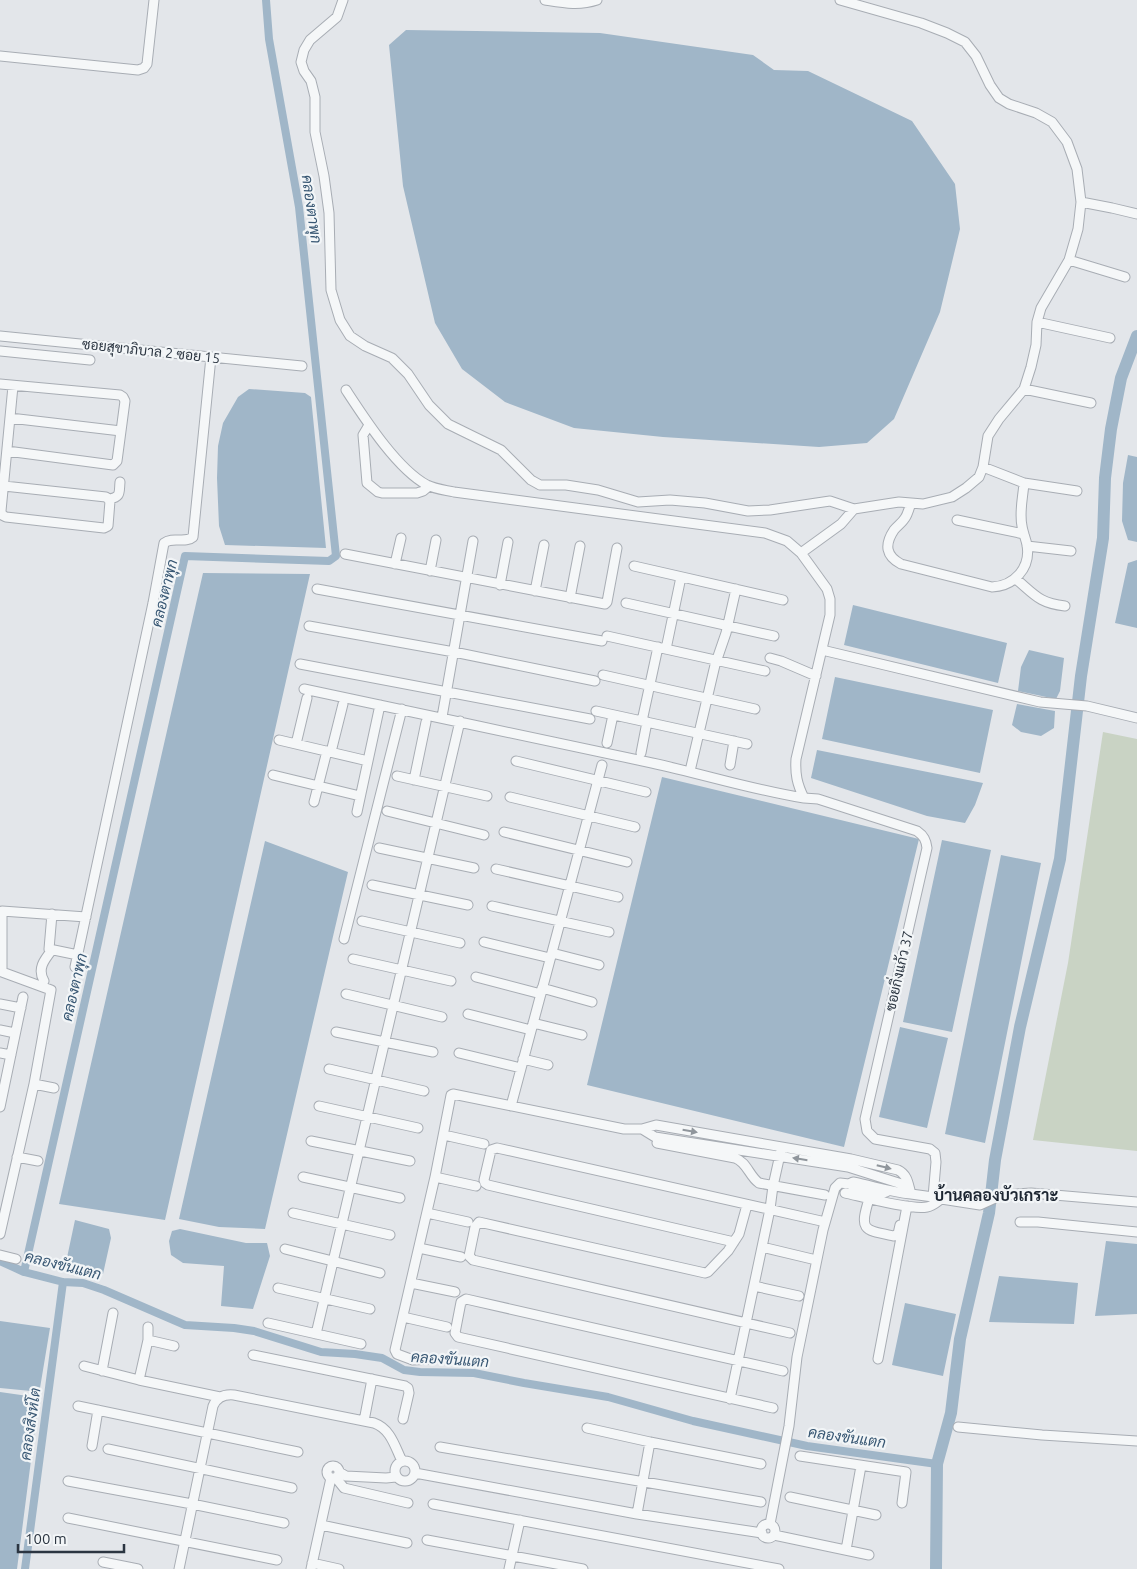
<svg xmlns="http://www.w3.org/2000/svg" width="1137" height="1569" viewBox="0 0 1137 1569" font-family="Ubuntu,Sarabun,sans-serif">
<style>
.grass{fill:#c9d3c4}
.water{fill:#a0b6c8}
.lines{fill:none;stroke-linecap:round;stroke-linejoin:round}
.canal{stroke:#a0b6c8;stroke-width:8}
.river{stroke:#a0b6c8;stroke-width:12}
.minor-casing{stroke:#a8adb4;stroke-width:11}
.minor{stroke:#f5f7f8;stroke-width:9}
.oneway{fill:#90969c}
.labels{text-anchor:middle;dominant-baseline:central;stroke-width:4.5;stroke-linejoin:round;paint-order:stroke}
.street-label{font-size:14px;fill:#2b3541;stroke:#f2f5f7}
.water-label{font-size:15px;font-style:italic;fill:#385773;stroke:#f2f5f7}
.quarter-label{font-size:16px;font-weight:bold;fill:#1d2632;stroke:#f2f5f7}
</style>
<rect width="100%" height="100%" fill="#e3e6ea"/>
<path class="grass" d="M 1103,732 L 1137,739 L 1137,1151 L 1033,1140 L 1068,963 Z"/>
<path class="water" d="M 406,30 L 600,33 L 753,55 L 774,70 L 808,71 L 912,121 L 955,184 L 960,229 L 940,312 L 894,419 L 867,443 L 819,447 L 663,437 L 574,428 L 505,402 L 462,369 L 435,323 L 403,186 L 389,45 Z
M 249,389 L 305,393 L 311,397 L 326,548 L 225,545 L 219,526 L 217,478 L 218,446 L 223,423 L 238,397 Z
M 1128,455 L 1137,457 L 1137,542 L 1128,540 L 1122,521 L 1123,483 Z
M 1137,560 L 1137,628 L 1115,623 L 1128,563 Z
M 203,573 L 310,574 L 165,1220 L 59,1204 Z
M 853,605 L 1007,643 L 998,683 L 844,645 Z
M 1029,650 L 1064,658 L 1060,691 L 1056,699 L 1018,691 L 1021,667 Z
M 835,677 L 993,710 L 980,773 L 822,739 Z
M 1017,704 L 1055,711 L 1054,728 L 1041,736 L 1021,732 L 1012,725 Z
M 817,750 L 983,783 L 975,805 L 965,823 L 927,816 L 811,778 Z
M 662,777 L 919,839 L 844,1147 L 587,1085 Z
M 942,840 L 991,850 L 952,1032 L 903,1022 Z
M 265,841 L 348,872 L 265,1229 L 219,1227 L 179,1219 Z
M 1001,855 L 1041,863 L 985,1143 L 945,1134 Z
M 900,1027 L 948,1038 L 927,1128 L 879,1117 Z
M 75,1220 L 109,1229 L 111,1238 L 103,1274 L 65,1267 Z
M 180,1229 L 246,1243 L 267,1243 L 270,1256 L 253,1309 L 221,1306 L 224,1266 L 183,1263 L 171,1255 L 169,1241 L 172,1231 Z
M 1106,1241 L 1137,1244 L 1137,1314 L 1095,1316 Z
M 999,1276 L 1078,1283 L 1074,1324 L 989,1322 Z
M 905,1303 L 956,1314 L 943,1376 L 892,1365 Z
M 0,1321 L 50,1328 L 40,1388 L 31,1391 L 0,1388 Z
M 0,1392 L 28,1396 L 38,1406 L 17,1569 L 0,1569 Z"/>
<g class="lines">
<path class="canal" d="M 0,1261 L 24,1272 L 63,1282 L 83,1283 L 104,1290 L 185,1325 L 234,1328 L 254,1331 L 321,1352 L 355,1354 L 382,1358 L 404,1370 L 420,1372 L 474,1373 L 524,1383 L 608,1397 L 693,1421 L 807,1446 L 937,1464
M 24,1272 L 185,556 L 329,561 L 336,556 L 299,207 L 269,39 L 266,0
M 25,1569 L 63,1282"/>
<path class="river" d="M 936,1569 L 937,1464 L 951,1413 L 960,1339 L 989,1213 L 995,1160 L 1020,1027 L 1060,859 L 1081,676 L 1103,538 L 1105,478 L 1111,429 L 1121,378 L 1137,336"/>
<g class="minor-casing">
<path id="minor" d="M 343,0 L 337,17 L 310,40 L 304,50 L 301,62 L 304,71 L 311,81 L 315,97 L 315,132 L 324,176 L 329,213 L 331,290 L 340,320 L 350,336 L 365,346 L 392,358 L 408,374 L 429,405 L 448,424 L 501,450 L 531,480 L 540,485 L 566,485 L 598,490 L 638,502 L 670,500 L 705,503 L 748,511 L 770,510 L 830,501 L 854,509 L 899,502 L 923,504 L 952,497 L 966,488 L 979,477 L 983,467 L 988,436 L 999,419 L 1024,389 L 1031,367 L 1036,345 L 1037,322 L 1041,308 L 1069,260 L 1078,229 L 1081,202 L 1077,169 L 1067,142 L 1052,122 L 1036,113 L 1009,104 L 999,98 L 990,85 L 976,56 L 965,42 L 947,33 L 921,23 L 840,0
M 545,0 C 564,3 579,6 597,0
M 0,56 L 138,70 L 144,68 L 147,64 L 154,0
M 1081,202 L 1112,208 L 1137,214
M 1069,260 L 1125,277
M 1037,322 L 1110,338
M 0,336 L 302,366
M 0,351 L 90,360
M 0,384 L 120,395 L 123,397 L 125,401 L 117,461 L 113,465 L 7,451
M 1024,389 L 1091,403
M 346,390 C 365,419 397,469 427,485 C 435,489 445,490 454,492 L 765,533 L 787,541 L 801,553 L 827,589 L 830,599 L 830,615 L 796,759 C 795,774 797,784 804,798 L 818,799 L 917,831 C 924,836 926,840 927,848 L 865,1119 L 867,1131 L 875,1139 L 930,1149 L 935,1153 L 936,1162 L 933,1197 L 935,1198 L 980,1205 L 1002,1195 L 1031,1193 L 1137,1202
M 10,418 L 121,431
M 369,425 L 363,435 L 367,483 L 378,492 L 382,493 L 417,493 L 423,491 L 429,486
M 983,467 L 1024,483 L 1077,491
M 0,486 L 4,486 L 106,497 L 110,501 L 108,526 L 104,528 L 6,517 L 2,515 L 1,511 L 13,386
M 109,499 C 121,497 119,493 120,482
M 911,503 C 909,508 908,514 905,518 C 902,523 897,526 894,530 C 884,545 886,556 901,564 L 992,587 C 1014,586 1031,568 1027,545 C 1026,539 1023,533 1022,526 C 1019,512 1023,497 1024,483
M 957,520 L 1024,534
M 1027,546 L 1071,551
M 801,553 L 841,524 L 854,509
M 345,554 L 605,604 L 607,602 L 617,548
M 395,564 L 401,538
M 634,566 L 783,600
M 430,571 L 436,540
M 1016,579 C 1035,595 1039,603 1065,606
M 500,585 L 508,542
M 317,589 L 602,641
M 535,591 L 544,545
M 570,598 L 580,546
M 626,603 L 774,636
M 309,626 L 454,652 L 595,681
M 607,636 L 765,671
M 666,649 L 681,577
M 822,650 L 1040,702 L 1087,706 L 1137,718
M 770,658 L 781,661 L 816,676
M 300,664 L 590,719
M 603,675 L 755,709
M 304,689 C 420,714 536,738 652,763 C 703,774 753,790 804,798
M 596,711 L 747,744
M 442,717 L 473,541
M 642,721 L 658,647
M 279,740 L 368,761
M 607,743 L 613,715
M 296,744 L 307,698
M 331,752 L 343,704
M 641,753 L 647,722
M 516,761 L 646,792
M 730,765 L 734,741
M 690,771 L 715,665 L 726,633 L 736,589
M 273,775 L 360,796
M 397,776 L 487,796
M 414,780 L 426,722
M 510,797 L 635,827
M 314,802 L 327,751
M 387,811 L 484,835
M 357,812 L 380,705
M 504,832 L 627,862
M 379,848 L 474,868
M 496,869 L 618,897
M 372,885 L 468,905
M 492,906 L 609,932
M 52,914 L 49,949 L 78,955
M 362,921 L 460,943
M 344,939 L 402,709
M 484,942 L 550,958
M 552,953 L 599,965
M 353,959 L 451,981
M 75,967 L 153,603 L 164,543 C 173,536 185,544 193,537 L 211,357
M 476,977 L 541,994
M 44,981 C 37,969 44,960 52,950
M 542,988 L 592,1002
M 346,994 L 442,1017
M 0,1004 L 21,1008
M 468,1014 L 531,1030
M 533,1023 L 582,1035
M 0,1030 L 15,1033
M 336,1032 L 433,1052
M 0,1053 L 11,1055
M 459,1053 L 521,1068
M 523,1059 L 548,1065
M 329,1069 L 424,1091
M 34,1084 L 54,1088
M 319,1106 L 418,1128
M 511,1106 L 602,765
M 0,1107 L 23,997
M 642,1129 L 655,1137 L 848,1167 L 908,1186
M 444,1135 L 484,1144
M 311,1141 L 410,1161
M 657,1143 L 735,1158 C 747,1162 749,1176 759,1183 L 825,1195
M 17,1157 L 38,1161
M 303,1177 L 400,1198
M 435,1177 L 476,1186
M 853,1189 C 864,1191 879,1197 888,1191
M 845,1193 C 863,1197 910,1210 927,1207 C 933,1206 937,1202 941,1199
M 869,1199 C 859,1231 864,1230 894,1236 L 898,1234 L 900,1225
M 747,1205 L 739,1234 L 728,1251 L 708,1272 L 705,1273 L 479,1222 L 475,1227 L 469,1256 L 473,1260 L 790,1333
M 293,1213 L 390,1235
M 427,1213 L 468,1222
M 1020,1222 L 1038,1222 L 1137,1232
M 0,1234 L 34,1084 L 51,990 L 2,972 L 2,911 L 86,917
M 734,1242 L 488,1185 L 485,1183 L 484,1180 L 491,1150 L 497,1148 L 821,1221
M 762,1247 L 812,1259
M 419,1248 L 461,1257
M 285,1249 L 380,1273
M 0,1255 L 16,1259
M 411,1283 L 455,1292
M 754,1286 L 799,1296
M 278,1288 L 370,1309
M 403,1317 L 447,1327
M 268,1323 L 361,1344
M 316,1334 L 460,721
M 148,1340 L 174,1346
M 253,1355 L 405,1386 L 408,1388 L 409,1393 L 403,1419
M 432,1359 L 413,1360 L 397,1354 L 395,1350 L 435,1177 L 451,1095 L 453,1094 L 624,1129 L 642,1129 L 656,1125 L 851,1159 L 898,1170 C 908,1175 908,1184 911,1194 L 933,1197
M 878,1359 L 907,1206
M 84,1366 L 139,1380 L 220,1397
M 102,1371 L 113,1313
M 139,1380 L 148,1340 L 148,1327
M 730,1399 L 770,1209 L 773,1186 L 781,1150
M 78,1406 L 298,1452
M 773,1408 L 458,1337 L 455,1333 L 461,1302 L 466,1299 L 783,1371
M 364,1421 L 372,1379
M 958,1427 L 1042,1435 L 1137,1441
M 587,1428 L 650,1442 L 761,1464
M 92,1446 L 98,1410
M 440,1447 L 761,1502
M 108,1449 L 292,1488
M 800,1456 L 906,1472 L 902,1503
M395 1471a10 10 0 1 1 20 0a10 10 0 1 1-20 0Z
M327 1472a6 6 0 1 1 12 0a6 6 0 1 1-12 0Z
M 339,1472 L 346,1476 L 386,1478 L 396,1477
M 415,1473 L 637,1514 L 762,1533
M 336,1478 L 344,1488 L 408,1503
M 68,1481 L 192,1504 L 284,1523
M 790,1497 L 876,1515
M 433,1504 L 779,1569
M 637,1514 L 650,1442
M 68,1518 L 277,1560
M761 1531a7 7 0 1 1 14 0a7 7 0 1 1-14 0Z
M 770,1524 L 789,1426 L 797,1357 L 823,1230 L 835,1188 L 840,1183 L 849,1184 L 853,1182 C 873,1186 891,1192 911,1194
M 321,1525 L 407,1543
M 774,1535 L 869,1555
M 427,1540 L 583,1569
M 846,1550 L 861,1466
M 103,1562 L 138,1569
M 312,1563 L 339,1569
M 179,1569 L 213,1406 C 217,1397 224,1394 234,1395 L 374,1423 C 391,1429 395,1447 402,1461
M 311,1569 L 331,1478
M 509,1569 L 520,1520"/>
</g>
<use href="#minor" class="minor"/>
</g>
<defs><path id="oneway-solid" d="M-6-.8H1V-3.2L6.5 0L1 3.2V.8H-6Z" transform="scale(1.25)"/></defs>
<g class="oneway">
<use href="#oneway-solid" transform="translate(690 1131) rotate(10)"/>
<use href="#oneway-solid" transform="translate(800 1159) rotate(-171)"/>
<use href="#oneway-solid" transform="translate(884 1167) rotate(14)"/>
</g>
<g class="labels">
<g class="street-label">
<text transform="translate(151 351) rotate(6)">ซอยสุขาภิบาล 2 ซอย 15</text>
<text transform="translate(899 971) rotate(-77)">ซอยกิ่งแก้ว 37</text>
</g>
<g class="water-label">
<text transform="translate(312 209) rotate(82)">คลองตาพุก</text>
<text transform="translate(164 593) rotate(-76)">คลองตาพุก</text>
<text transform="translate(74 987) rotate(-77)">คลองตาพุก</text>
<text transform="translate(63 1265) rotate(14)">คลองขันแตก</text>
<text transform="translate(450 1359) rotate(4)">คลองขันแตก</text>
<text transform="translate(30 1424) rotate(-82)">คลองสิงห์โต</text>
<text transform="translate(847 1437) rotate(8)">คลองขันแตก</text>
</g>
<g class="quarter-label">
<text x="996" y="1195">บ้านคลองบัวเกราะ</text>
</g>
</g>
<path d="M18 1544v8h106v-8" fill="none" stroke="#2b3541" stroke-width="2.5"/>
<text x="25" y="1544" font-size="15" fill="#2b3541" stroke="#f2f5f7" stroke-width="4" paint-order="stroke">100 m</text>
</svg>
